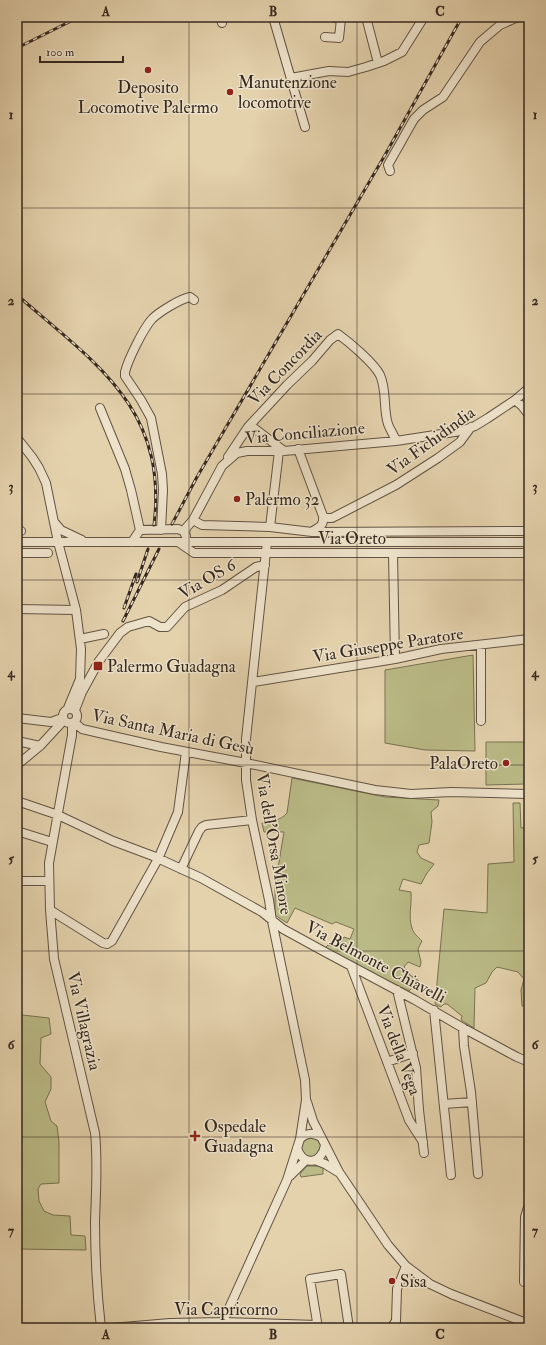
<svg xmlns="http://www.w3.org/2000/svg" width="546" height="1345" viewBox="0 0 546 1345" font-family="'IM FELL Double Pica',serif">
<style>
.green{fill:#baba86;stroke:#787253}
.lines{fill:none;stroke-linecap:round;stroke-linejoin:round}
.minor-casing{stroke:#625343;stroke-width:10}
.minor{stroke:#ede2ca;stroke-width:8}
.rail-casing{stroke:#362920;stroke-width:3}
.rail{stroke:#ede2ca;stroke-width:1.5;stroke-dasharray:4.5;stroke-linecap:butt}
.grid{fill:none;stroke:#362920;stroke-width:1;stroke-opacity:0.55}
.poi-dot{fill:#8f2418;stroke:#ede2ca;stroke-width:1.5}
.labels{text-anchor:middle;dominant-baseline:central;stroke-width:3;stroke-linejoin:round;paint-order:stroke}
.poi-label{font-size:17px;fill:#362920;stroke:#ede2ca;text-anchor:start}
.street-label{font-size:17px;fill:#362920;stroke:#ede2ca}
.neatline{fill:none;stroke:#362920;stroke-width:1.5}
.grid-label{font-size:13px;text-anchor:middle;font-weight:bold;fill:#362920}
</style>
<rect width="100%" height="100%" fill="#e4d2ad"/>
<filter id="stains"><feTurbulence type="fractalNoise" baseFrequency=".005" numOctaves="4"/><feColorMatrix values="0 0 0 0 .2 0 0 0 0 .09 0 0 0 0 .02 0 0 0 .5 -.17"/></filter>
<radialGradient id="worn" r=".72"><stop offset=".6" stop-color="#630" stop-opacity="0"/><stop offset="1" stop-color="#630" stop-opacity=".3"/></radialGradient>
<path class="green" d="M 473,655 L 475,751 L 425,750 L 385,743 L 385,670 Z
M 486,742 L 526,742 L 526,784 L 486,785 Z
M 292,778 L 385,797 L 439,800 L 438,806 L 431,812 L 432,822 L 429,843 L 419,845 L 417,852 L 421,858 L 434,864 L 427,873 L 421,884 L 403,879 L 399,890 L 411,892 C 412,904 408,917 412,928 C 413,933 418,937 422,941 L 418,949 L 421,962 L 420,967 L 408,962 L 404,967 L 410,975 L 419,981 L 409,991 L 360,967 L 325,948 L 328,945 L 335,947 L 340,943 L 344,937 L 350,939 L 354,929 L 336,922 L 332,924 L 295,908 L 287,923 L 275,915 L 275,882 L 277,874 L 284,832 L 264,832 L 262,823 C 270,823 281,820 287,813 Z
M 513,803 L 520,803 L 521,828 L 529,827 L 529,1006 L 522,1006 L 521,990 L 524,979 L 518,972 L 497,967 L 492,972 L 486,983 L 475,988 L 474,1028 L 461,1020 L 462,1016 L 447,1004 L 444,1004 L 441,1007 L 435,1004 L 444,909 L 487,913 L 488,864 L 514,862 Z
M 17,990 L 22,1015 L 49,1018 L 51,1034 L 41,1038 L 40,1064 L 51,1077 L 51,1089 L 45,1102 L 51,1121 L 57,1126 L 59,1142 L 59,1183 L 41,1184 L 38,1189 L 39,1201 L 44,1211 L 53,1215 L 70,1216 L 71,1235 L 85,1236 L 86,1250 L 17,1249 Z
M301 1147a10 10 0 1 1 20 0a10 10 0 1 1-20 0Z
M 307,1166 L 316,1166 L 323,1167 L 323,1174 L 301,1177 L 300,1174 Z"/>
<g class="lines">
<g class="minor-casing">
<path id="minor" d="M 220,17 L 222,23
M 273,17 L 305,127
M 366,17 L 378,63
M 325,37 L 339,38 L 341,19 L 335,18 L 334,17
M 291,78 L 329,71 L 348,72 L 366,67 L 384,61 L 402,52 L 424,17
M 390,171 L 388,165 L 414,119 L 423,110 L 443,97 L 480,42 L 500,25 L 518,17
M 515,400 L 522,406 L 529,415
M 100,408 L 125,469 L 131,490 L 140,530
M 250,425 L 284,451
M 17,438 L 32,457 L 39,468 L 46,483 L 58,542 L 76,610 L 81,649 L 80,679 L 68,708
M 298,449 L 323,516 C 324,525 320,527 313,531
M 228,457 L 248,427 L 287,385 L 312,361 L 330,340 L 338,334 C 349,342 374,363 380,375 C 387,390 383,409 388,424 C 390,430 394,435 396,441
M 323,518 L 332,518 L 396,485 L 438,458 L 460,442 L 471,427
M 193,520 L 202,525 L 270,527 L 312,532 L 529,531
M 55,523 L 61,530 L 82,540
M 270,527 L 279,451
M 161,530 L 163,490 L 162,474 L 151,418 L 141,400 L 125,376 L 125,372 C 128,360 143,329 152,319 C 159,312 180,299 190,297 L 194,300
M 17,531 L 21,531
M 185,533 L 186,528 L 193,520 L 222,466 L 237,453 L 247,451 L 284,451 L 396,441 L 461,431 L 475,426 L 488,418 L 515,400 L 529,388
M 17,542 L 529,542
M 132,542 L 140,530 L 178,529 L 183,531 L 186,536
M 178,542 L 194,553 L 529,553
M 17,553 L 48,553
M 393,553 L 395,659
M 17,609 L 76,610
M 80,639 L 104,634
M 481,645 L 481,721
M 253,682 L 395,659 L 441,649 L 529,639
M63 716a7 7 0 1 1 14 0a7 7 0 1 1-14 0Z
M 75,710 L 82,692 L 99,661 L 120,633 L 128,627 L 149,621 L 160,627 L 167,627 L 185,607 L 222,590 L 256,567 L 265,565
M 17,718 L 51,722 L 62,718
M 74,722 L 82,729 L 161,747 L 246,763 L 375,790 L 411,794 L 451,792 L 529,794
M 72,723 L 72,735 L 49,863 L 50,910 L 54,959 L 95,1133 C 98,1162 96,1191 95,1221 C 95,1257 97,1293 101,1328
M 17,741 L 40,746
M 17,765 L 40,746 L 64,720
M 17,801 L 58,815 L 113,841 L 153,856 L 201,878 L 262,912 L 283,929 L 325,952 L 415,1000 L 463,1028 L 517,1057 L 529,1062
M 17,831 L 52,842
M 181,869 L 199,831 L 202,827 L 206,825 L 252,820
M 17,881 L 48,881
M 50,910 L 103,943 L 107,944 L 112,941 L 158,859 L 178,812 L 186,752
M 351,966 L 409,1120 L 423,1142
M 397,990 L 416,1068 L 419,1110 L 424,1153
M 434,1010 L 451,1175
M 463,1028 L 464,1046 L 471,1092 L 478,1174
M 387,1062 L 413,1053
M 307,1102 L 313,1121 L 339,1172 L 388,1245 L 406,1266 L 430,1284 L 451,1294 L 529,1324
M 444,1104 L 472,1102
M 300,1139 C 307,1132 313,1133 321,1137
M 297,1148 C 303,1167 322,1164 325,1145
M 315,1160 L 325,1164 L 338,1172
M 290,1176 L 306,1160
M 524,1282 L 525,1217 L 529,1204
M 111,1328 L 170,1323 L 222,1322 L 317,1325
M 220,1328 L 287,1180 L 300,1139 L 306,1100 L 305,1080 L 272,921 L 269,900 L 252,820 L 246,780 L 246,739 L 267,542
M 318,1328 L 310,1279 L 341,1274 L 349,1328
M 391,1328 L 396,1321 L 397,1289 L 406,1266"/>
</g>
<use href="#minor" class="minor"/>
<g class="rail-casing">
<path id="rail" d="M 17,48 L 79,17
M 17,295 C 95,363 168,408 154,525
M 172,524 L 197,477 L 385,155 L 462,17
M 137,582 L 148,549
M 124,608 L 136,574
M 123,621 L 159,549"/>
</g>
<use href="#rail" class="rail"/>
</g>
<path class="grid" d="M 189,17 L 189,1328M 357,17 L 357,1328M 17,208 L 529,208M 17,394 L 529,394M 17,580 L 529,580M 17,765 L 529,765M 17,951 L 529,951M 17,1137 L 529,1137"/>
<g class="poi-dot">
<circle cx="148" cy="70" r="4"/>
<circle cx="230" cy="92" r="4"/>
<circle cx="237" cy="499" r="4"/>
<rect x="93" y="661" width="10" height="10" rx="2"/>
<circle cx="506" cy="763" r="4"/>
<path d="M193 1130h4v4h4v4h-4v4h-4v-4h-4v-4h4z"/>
<circle cx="392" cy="1281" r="4"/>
</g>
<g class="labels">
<g class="poi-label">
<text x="238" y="82">Manutenzione<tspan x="238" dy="20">locomotive</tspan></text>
<text x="148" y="87" text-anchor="middle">Deposito<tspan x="148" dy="20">Locomotive Palermo</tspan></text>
<text x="245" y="499">Palermo 32</text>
<text x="107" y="666">Palermo Guadagna</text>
<text x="498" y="763" text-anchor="end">PalaOreto</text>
<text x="204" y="1126">Ospedale<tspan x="204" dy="20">Guadagna</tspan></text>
<text x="400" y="1281">Sisa</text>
</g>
<g class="street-label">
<text transform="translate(285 367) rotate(-46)">Via Concordia</text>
<text transform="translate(305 433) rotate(-5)">Via Conciliazione</text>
<text transform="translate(431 441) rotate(-36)">Via Fichidindia</text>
<text x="352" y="538">Via Oreto</text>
<text transform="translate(207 579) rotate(-30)">Via OS 6</text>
<text transform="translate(388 645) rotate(-9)">Via Giuseppe Paratore</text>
<text transform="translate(173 732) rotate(12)">Via Santa Maria di Gesù</text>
<text transform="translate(274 844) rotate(80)">Via dell'Orsa Minore</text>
<text transform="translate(376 962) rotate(28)">Via Belmonte Chiavelli</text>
<text transform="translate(84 1021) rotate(77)">Via Villagrazia</text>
<text transform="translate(399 1050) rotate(69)">Via della Vega</text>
<text x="226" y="1309">Via Capricorno</text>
</g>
</g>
<rect width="546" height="1345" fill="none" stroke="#e4d2ad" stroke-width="44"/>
<path d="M40 56v6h83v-6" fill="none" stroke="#362920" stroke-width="2"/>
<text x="46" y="56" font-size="12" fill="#362920" stroke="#ede2ca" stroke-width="3" paint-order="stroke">100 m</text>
<rect x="22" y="22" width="502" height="1301" class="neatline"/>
<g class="grid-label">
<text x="106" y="16">A</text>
<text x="273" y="16">B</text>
<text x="440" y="16">C</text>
<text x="11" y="119">1</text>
<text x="535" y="119">1</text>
<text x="11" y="305">2</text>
<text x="535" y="305">2</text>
<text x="11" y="491">3</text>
<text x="535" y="491">3</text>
<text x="11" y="677">4</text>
<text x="535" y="677">4</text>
<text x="11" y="863">5</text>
<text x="535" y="863">5</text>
<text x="11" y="1049">6</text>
<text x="535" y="1049">6</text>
<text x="11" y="1235">7</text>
<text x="535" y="1235">7</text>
<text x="106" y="1339">A</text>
<text x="273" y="1339">B</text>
<text x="440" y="1339">C</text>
</g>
<rect width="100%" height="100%" filter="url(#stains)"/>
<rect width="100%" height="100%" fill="url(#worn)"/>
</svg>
